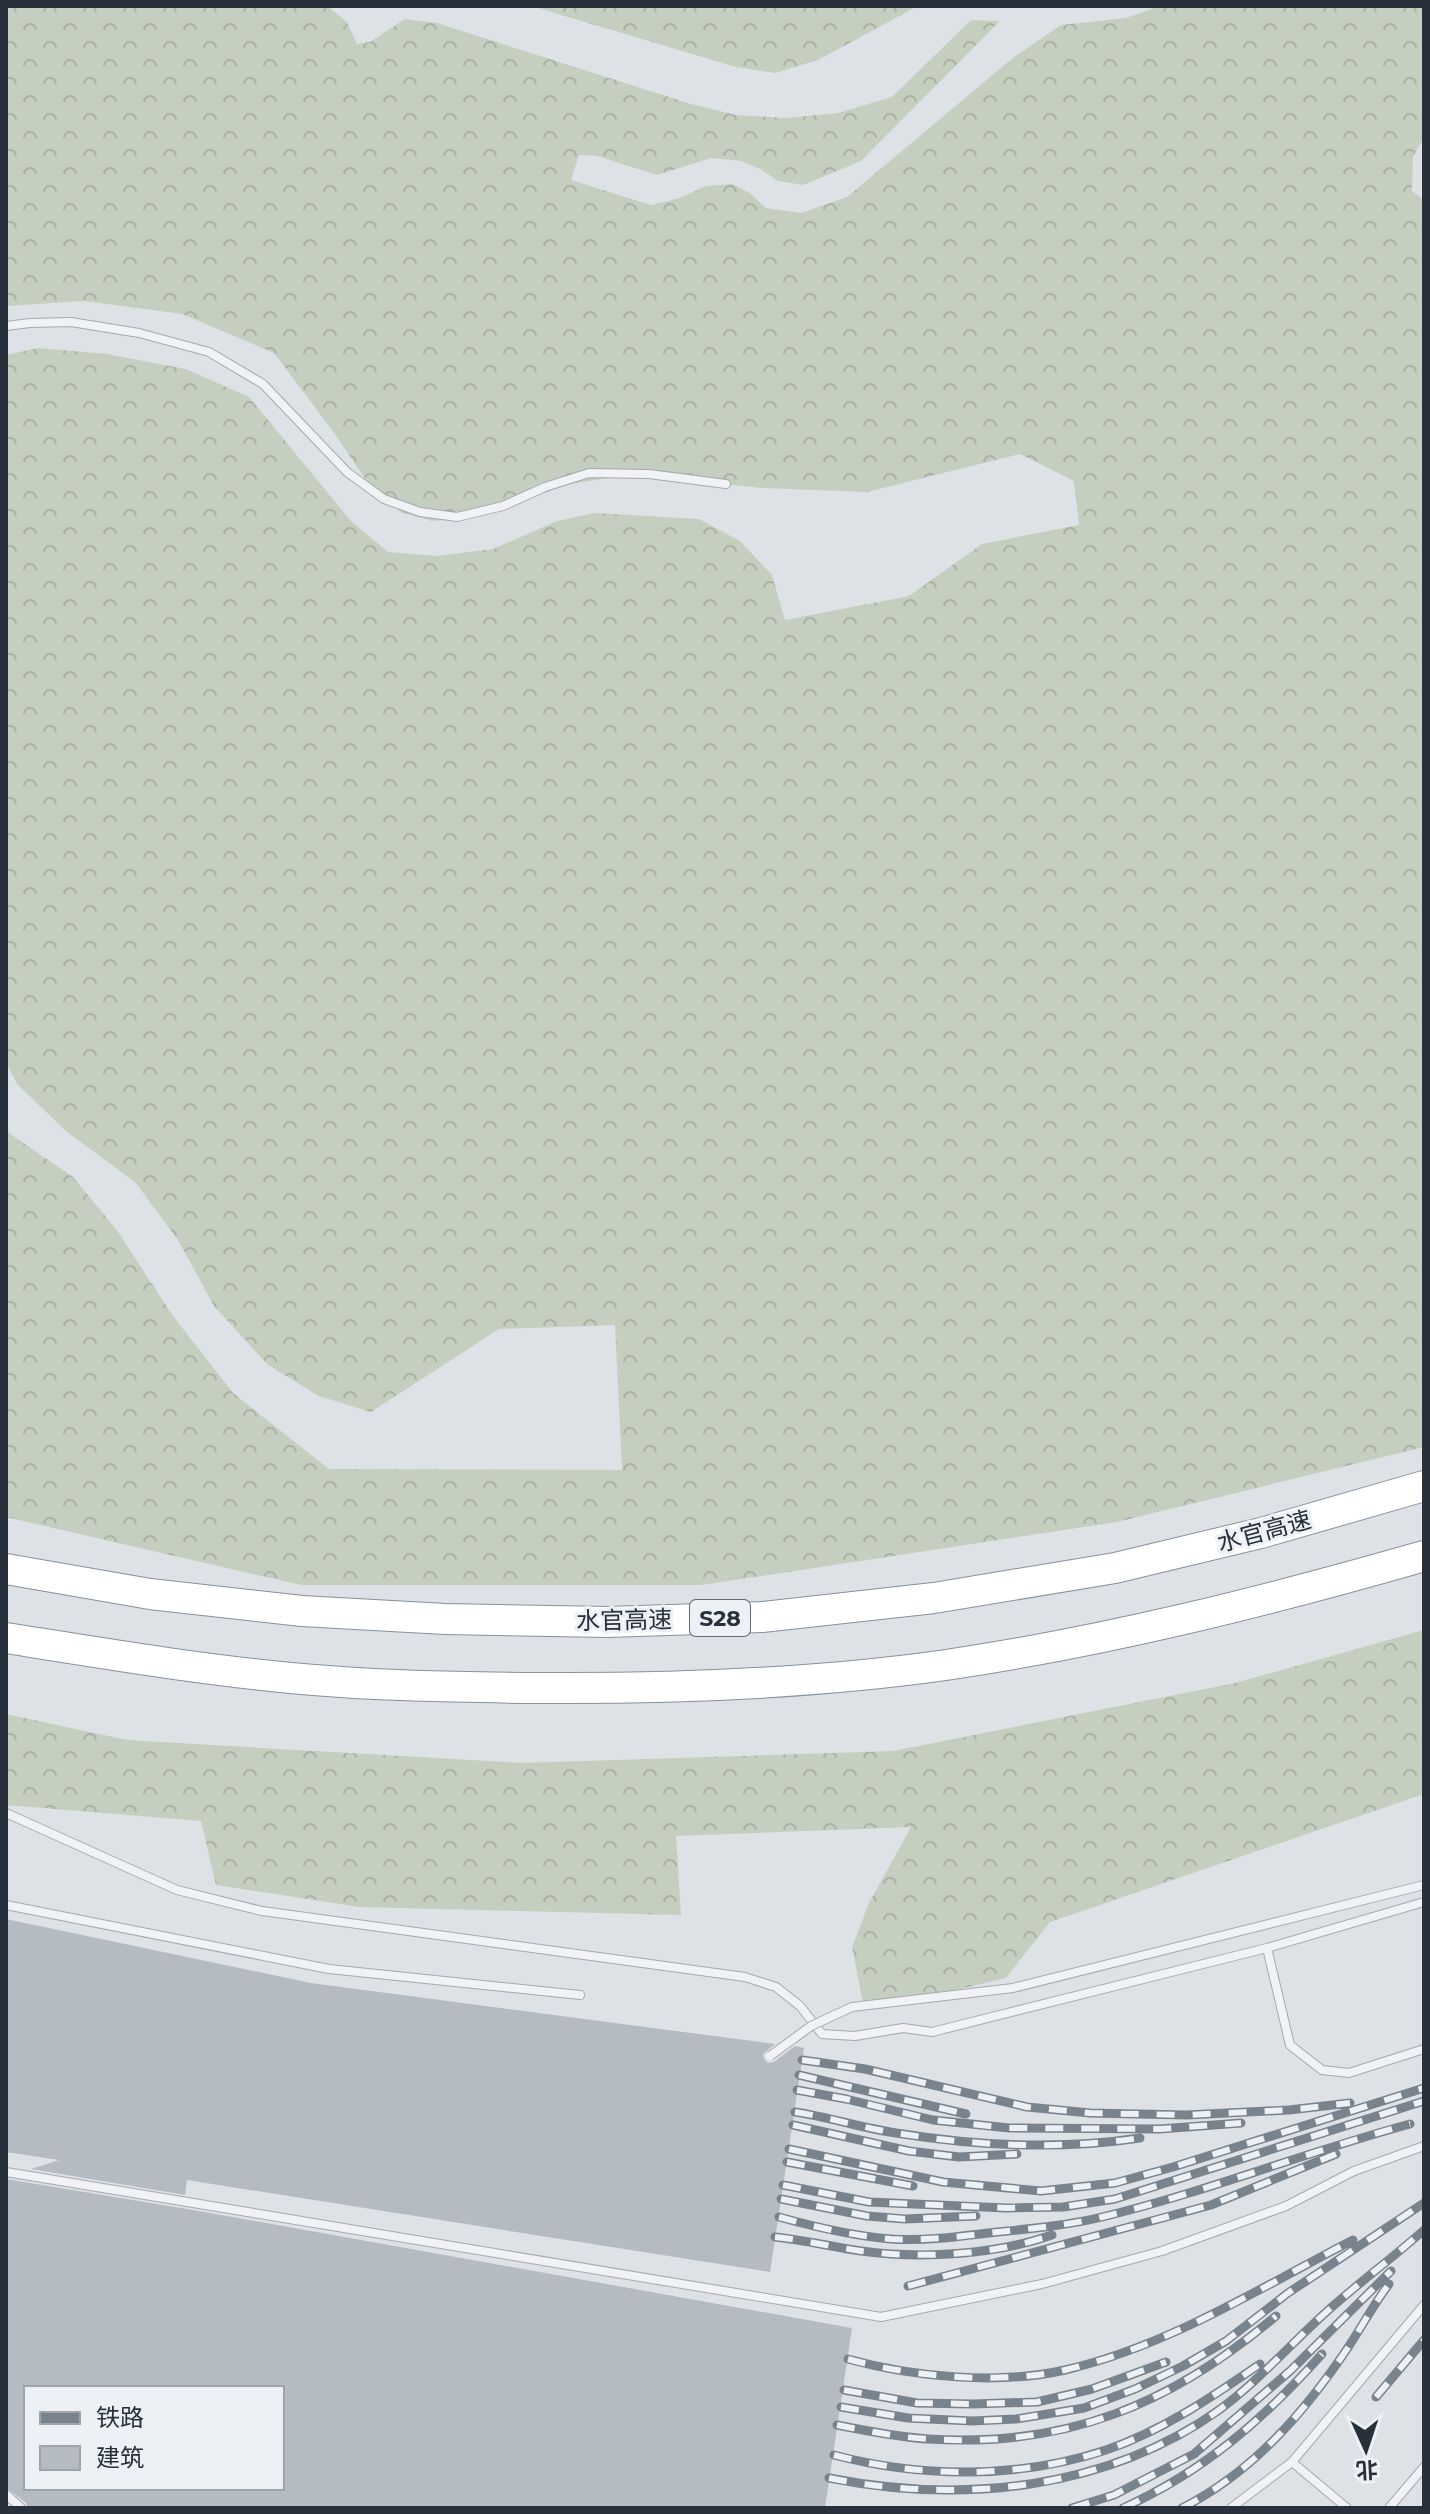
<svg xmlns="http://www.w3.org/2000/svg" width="1430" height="2514" viewBox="0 0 1430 2514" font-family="Montserrat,'Noto Sans SC',sans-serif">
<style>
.forest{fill:url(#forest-crowns)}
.building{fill:#b5bbc2;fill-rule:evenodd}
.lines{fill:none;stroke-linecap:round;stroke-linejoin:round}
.lane-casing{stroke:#a4a9af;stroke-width:10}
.highway-casing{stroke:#86919b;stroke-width:32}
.lane{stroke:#f0f2f5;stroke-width:8}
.highway{stroke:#fff;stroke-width:30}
.rail-casing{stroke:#79838e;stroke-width:9}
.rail{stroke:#edf0f4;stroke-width:6;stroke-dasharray:18;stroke-linecap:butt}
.lane-bridge-casing{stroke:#a4a9af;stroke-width:10;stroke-linecap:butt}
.lane-bridge{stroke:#f0f2f5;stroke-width:8}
.labels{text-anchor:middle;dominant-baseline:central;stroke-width:6;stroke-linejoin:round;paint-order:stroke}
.shield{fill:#edf0f4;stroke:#636a72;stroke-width:2}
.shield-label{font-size:22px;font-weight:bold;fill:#28313b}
.street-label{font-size:24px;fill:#28313b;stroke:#edf0f4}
</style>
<defs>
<pattern id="forest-crowns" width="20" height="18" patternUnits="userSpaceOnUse" patternTransform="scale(2)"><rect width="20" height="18" fill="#c5cfbf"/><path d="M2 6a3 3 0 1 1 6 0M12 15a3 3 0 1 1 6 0" fill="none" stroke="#a9b2a5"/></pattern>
</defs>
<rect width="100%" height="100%" fill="#dee2e6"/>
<path class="forest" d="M 6,6 L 327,6 L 347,22 L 357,44 L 370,42 L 405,19 L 437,23 L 691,104 L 736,115 L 787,118 L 838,113 L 892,97 L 971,20 L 1000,21 L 861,161 L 803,185 L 778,181 L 762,170 L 742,161 L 711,158 L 657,175 L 597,156 L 579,155 L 571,180 L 651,205 L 680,198 L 706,186 L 732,184 L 750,193 L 766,208 L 801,213 L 847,197 L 1014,57 L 1061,25 L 1126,18 L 1160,6 L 1424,6 L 1424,137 L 1413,157 L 1412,191 L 1424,200 L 1424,1447 L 1117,1522 L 702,1585 L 301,1585 L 6,1517 L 6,1131 L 73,1177 L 116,1229 L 173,1316 L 233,1393 L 329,1469 L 622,1470 L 615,1325 L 499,1329 L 371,1412 L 319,1396 L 268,1365 L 214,1306 L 178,1240 L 135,1182 L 67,1132 L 17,1084 L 6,1063 L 6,355 L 38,348 L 107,354 L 186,369 L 249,397 L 351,521 L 388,552 L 437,556 L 493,549 L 557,521 L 595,513 L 699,519 L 740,541 L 772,575 L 785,620 L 909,596 L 982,544 L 1079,525 L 1074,481 L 1020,454 L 867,492 L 761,488 L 633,474 L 570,484 L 472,518 L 432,521 L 400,512 L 366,480 L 332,430 L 274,353 L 182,314 L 84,301 L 6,306 Z
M 531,6 L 918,6 L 818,60 L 775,73 L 736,67 Z
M 1424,1630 L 1424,1794 L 1050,1922 L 1006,1978 L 930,1996 L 863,2004 L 852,1947 L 869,1903 L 911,1827 L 676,1836 L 681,1915 L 359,1907 L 216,1885 L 201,1821 L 6,1805 L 6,1714 L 127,1740 L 521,1763 L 893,1751 L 1235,1683 Z"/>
<path class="building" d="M 6,1919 L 311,1983 L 775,2044 L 763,2054 L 764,2059 L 768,2063 L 774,2062 L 795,2046 L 804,2048 L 770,2272 L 187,2180 L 185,2195 L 31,2169 L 59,2160 L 6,2152 Z
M 6,2179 L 199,2211 L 852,2328 L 825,2508 L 28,2508 L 26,2503 L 6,2487 ZM 26,2388 L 282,2388 L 282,2488 L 26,2488 Z"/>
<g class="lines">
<g class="lane-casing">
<path id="lane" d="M 6,326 L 30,323 L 71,322 L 139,333 L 209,352 L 263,384 L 347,472 L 384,499 L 420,512 L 457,517 L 503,506 L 545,487 L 589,473 L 649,474 L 726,484
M 6,1813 L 177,1890 L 262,1911 L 745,1977 L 776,1987 L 800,2006 L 822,2034 L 855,2036 L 903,2028 L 932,2032 L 1267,1948 L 1424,1902
M 6,1905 L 329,1969 L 580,1995
M 1267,1948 L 1290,2045 L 1322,2070 L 1349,2073 L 1424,2049
M 6,2172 L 881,2317 L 1042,2284 L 1162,2251 L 1286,2206 L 1354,2171 L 1424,2146
M 1292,2462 L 1347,2508
M 6,2494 L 21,2508
M 1231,2508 L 1292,2462 L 1424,2305
M 1389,2508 L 1424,2467"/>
</g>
<g class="highway-casing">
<path id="highway" d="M 6,1569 L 150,1594 L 302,1611 L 445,1619 L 608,1622 L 762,1617 L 934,1598 L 1115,1568 L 1261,1533 L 1424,1486
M 6,1638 C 101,1653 196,1669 291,1678 C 373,1686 455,1687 536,1688 C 673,1689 811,1684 946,1665 C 1108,1641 1267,1601 1424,1556"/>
</g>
<use href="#lane" class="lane"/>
<use href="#highway" class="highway"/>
<g class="rail-casing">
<path id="rail" d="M 802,2060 L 865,2069 L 1027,2107 L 1090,2113 L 1187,2115 L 1289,2110 L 1350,2103
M 799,2075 L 966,2114
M 797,2090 L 846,2099 L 933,2120 L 1009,2128 L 1160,2129 L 1241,2123
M 795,2112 C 829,2117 862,2128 896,2133 C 977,2146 1059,2150 1140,2138
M 793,2125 L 909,2151 L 959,2157 L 1017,2154
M 789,2149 L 943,2182 L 1041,2191 L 1115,2183 L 1173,2167 L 1424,2088
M 787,2162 L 913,2186
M 783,2185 L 869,2202 L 1006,2208 L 1063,2207 L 1115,2199 L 1424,2101
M 781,2199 L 867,2216 L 905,2219 L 976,2216
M 779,2217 C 815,2227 854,2236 891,2239 C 924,2241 956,2237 988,2233 C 1026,2229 1065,2226 1102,2217 C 1206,2192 1306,2152 1410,2124
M 775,2237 C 804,2240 833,2247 861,2251 C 921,2259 995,2255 1052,2235
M 908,2286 L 1211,2205 L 1336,2154
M 848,2359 C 912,2377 1000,2385 1065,2370 C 1168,2346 1260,2288 1353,2240
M 844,2390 L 917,2403 L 972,2404 L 1037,2402 L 1092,2389 L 1166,2362
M 1376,2397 L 1424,2340
M 841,2407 L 908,2418 L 972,2421 L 1016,2419 L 1084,2408 L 1135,2389 L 1183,2366 L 1226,2341 L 1288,2293 L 1424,2203
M 837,2425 C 867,2431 898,2437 928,2439 C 1067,2448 1171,2404 1276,2316
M 834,2455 C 921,2478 1019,2479 1106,2450 C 1162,2431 1212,2397 1260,2364
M 829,2478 C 962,2504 1106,2490 1219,2410 C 1264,2377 1298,2335 1340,2300 C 1368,2276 1397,2254 1424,2230
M 1072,2508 L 1114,2495 L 1194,2454 L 1290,2371 L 1391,2271
M 1123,2508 C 1204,2471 1263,2420 1322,2354
M 1182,2508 C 1253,2472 1305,2412 1349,2346 C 1362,2326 1374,2304 1389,2284"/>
</g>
<use href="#rail" class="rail"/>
<g class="lane-bridge-casing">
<path id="lane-bridge" d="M 770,2056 L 811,2026 L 852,2007 L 1013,1988 L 1424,1885"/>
</g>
<use href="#lane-bridge" class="lane-bridge"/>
</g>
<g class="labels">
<rect class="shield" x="690" y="1600" width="60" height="36" rx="6"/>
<g class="shield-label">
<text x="720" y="1618">S28</text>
</g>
<g class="street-label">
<text transform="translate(1264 1531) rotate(-15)">水官高速</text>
<text transform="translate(624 1620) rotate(-1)">水官高速</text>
</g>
</g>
<rect width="1430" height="2514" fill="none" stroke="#28313b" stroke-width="16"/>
<rect x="24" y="2386" width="260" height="104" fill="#edf0f4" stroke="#9ea4aa" stroke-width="2"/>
<rect x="40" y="2412" width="40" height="12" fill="#79838e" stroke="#9ea4aa" stroke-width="2"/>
<text x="96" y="2426" font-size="24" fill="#28313b">铁路</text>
<rect x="40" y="2446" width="40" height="24" fill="#b5bbc2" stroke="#9ea4aa" stroke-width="2"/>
<text x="96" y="2466" font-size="24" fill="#28313b">建筑</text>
<g transform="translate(1366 2450) rotate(177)" stroke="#edf0f4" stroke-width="6" paint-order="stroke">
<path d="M0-6L14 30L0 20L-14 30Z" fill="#28313b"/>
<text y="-12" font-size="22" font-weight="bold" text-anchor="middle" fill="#28313b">北</text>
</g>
</svg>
